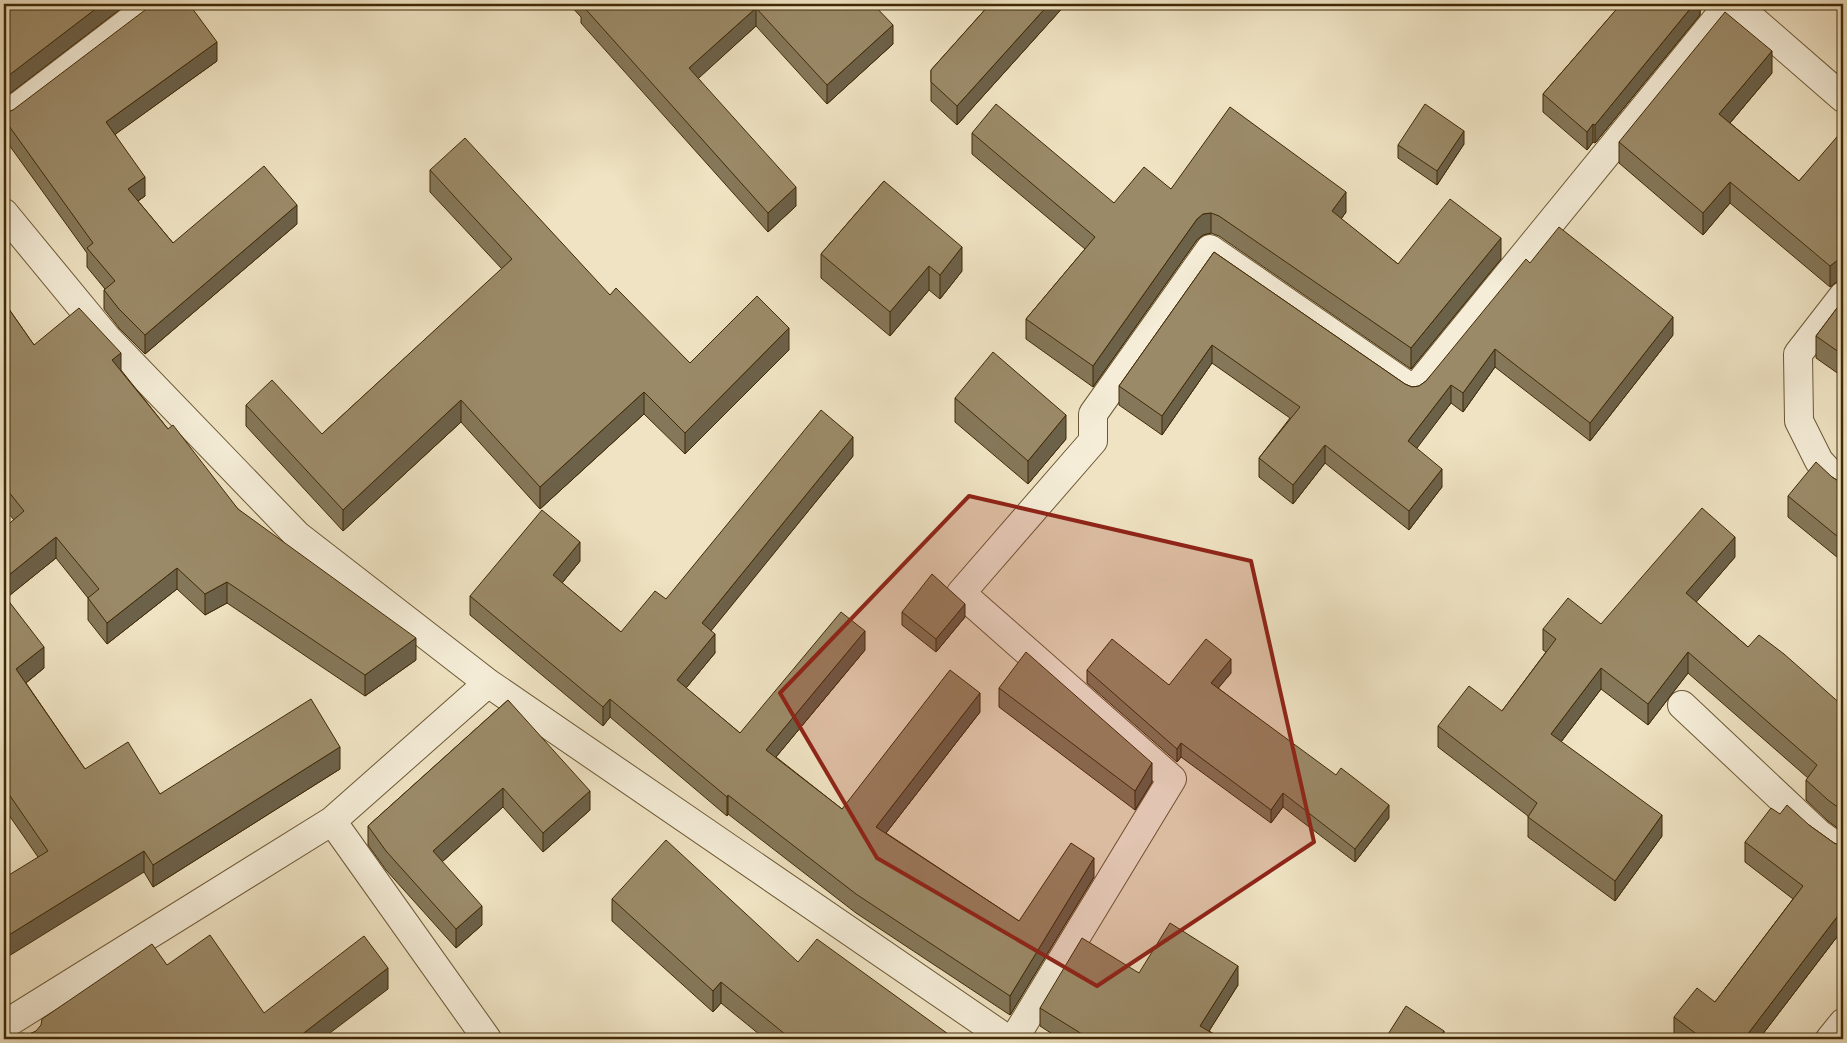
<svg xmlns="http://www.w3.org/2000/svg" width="1847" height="1043" viewBox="0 0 1847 1043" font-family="'IM FELL English',serif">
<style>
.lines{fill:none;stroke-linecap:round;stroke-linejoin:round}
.street-casing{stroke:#6c5834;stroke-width:30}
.street{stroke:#f5edd8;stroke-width:28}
.wall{fill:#857759;stroke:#402a05}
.shaded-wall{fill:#6c6149;stroke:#402a05}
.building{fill:#9b8a68;stroke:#402a05}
.marked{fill:#8f2418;fill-opacity:0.2;stroke:#8f2418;stroke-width:4;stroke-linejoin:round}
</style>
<rect width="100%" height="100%" fill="#efe3c3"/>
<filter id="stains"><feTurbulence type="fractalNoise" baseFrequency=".004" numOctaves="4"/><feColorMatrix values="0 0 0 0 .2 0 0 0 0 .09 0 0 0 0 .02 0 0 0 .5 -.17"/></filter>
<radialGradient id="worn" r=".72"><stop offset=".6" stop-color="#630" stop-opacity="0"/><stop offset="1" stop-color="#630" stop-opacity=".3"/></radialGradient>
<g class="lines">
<g class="street-casing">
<path id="street" d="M 1735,4 L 1843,98
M 4,117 L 152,4
M 4,213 L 107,338 L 297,535 L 488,683 L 1007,1039
M 1843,296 L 1798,354 L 1799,421 L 1819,461 L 1843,487
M 1682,705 L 1818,833 L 1843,851
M 332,821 L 487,1039
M 4,1025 L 332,821 L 488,683
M 1014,1039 L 1172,779 L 961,593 L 1093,441 L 1093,414 L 1210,249 L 1414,390 L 1729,4
M 1830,1039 L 1843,1023"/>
</g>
<use href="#street" class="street"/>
</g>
<path class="wall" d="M 569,4 L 873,4 L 893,44 L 827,104 L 756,26 L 698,78 L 796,206 L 768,232 L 581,23 L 581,17 Z
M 990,4 L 1066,4 L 957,125 L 931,101 L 931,70 Z
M 1609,4 L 1700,4 L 1700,15 L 1595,143 L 1593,142 L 1587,150 L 1543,112 L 1543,94 L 1616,10 Z
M 1835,4 L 1843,4 L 1843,13 Z
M 217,61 L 115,134 L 145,196 L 138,201 L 173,243 L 297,224 L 145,354 L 119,328 L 104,309 L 104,290 L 105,289 L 87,267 L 87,253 L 4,138 L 4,113 L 6,113 L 13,110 Z
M 1772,73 L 1730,123 L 1799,181 L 1843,132 L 1843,281 L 1838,281 L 1830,287 L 1730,203 L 1703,235 L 1619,163 L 1619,142 Z
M 972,133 L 1114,203 L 1171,189 L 1346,212 L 1341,219 L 1398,264 L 1501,259 L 1411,369 L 1219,236 L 1211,233 L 1203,235 L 1197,240 L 1093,387 L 1026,339 L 1026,319 L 1085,249 L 972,154 Z
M 1464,144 L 1437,185 L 1398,158 L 1398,145 Z
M 430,170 L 610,295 L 690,363 L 789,350 L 685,454 L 644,414 L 540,509 L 461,422 L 343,531 L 246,426 L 246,405 L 322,434 L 502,269 L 430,192 Z
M 884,181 L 962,271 L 940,299 L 929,290 L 890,336 L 821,278 L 821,254 Z
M 1214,252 L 1405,384 L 1412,387 L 1419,386 L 1426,381 L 1530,263 L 1673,335 L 1590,441 L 1495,367 L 1463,412 L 1451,403 L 1416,448 L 1442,487 L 1409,530 L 1325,463 L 1293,504 L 1259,477 L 1259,458 L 1290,418 L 1212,363 L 1162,435 L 1119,405 L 1119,386 Z
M 1843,300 L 1843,377 L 1816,358 L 1816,336 Z
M 4,302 L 34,345 L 121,370 L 168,429 L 238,509 L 416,660 L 365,696 L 227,603 L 205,615 L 177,589 L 107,644 L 88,620 L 88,598 L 56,558 L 6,598 L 44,668 L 26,683 L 85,769 L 160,794 L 340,769 L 153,887 L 144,872 L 38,857 L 4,808 L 4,528 L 14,520 L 4,508 Z
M 955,398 L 1066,439 L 1028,484 L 955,422 Z
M 853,456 L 711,630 L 715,653 L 686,688 L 740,733 L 865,650 L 776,757 L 842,809 L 980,712 L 886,833 L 1019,921 L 1094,877 L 1010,1015 L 856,913 L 728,814 L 727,816 L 610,717 L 603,726 L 470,615 L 470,596 L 580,561 L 562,583 L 621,632 L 666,599 Z
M 1832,477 L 1843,484 L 1843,562 L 1788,517 L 1788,496 Z
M 1735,557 L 1696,602 L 1748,647 L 1843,706 L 1843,832 L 1828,821 L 1806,800 L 1806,780 L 1808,778 L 1688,673 L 1648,725 L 1601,689 L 1561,742 L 1662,836 L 1615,901 L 1528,837 L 1528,816 L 1438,747 L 1438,726 L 1502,711 L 1546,652 L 1543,650 L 1543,629 L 1601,624 Z
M 902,612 L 965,617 L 936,652 L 902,625 Z
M 1087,670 L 1169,685 L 1231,673 L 1218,688 L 1389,818 L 1355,862 L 1283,807 L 1271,823 L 1181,757 L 1177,762 L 1087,683 Z
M 999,688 L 1152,782 L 1135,810 L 999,707 Z
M 508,700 L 590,810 L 543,852 L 503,807 L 442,862 L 482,925 L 456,948 L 386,870 L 368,845 L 368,826 Z
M 1780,814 L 1809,825 L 1834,843 L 1841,846 L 1843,929 L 1759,1039 L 1676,1039 L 1674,1038 L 1674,1017 L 1715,1002 L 1793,899 L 1745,862 L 1745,842 Z
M 612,899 L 798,962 L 955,1039 L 765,1039 L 721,1003 L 713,1012 L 612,921 Z
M 1139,973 L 1238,985 L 1209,1031 L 1222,1039 L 1060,1039 L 1040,1026 L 1040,1008 Z"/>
<path class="shaded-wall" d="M 102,4 L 127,4 L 4,98 L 4,79 Z
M 1049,4 L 1066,4 L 957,125 L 957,106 Z
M 1694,4 L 1700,4 L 1700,15 L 1595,143 L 1595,125 Z
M 756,8 L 756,26 L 689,87 L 689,68 Z
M 893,25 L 893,44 L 827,104 L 827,85 Z
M 217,42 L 217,61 L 106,141 L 106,122 Z
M 1772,51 L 1772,73 L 1719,136 L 1719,114 Z
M 1593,124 L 1593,142 L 1587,150 L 1587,132 Z
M 1464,131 L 1464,144 L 1437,185 L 1437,171 Z
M 145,177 L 145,196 L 128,208 L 128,189 Z
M 1730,182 L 1730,203 L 1703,235 L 1703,213 Z
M 796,187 L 796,206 L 768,232 L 768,213 Z
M 1346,192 L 1346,212 L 1332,232 L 1332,211 Z
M 297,205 L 297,224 L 145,354 L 145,335 Z
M 1211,213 L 1211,233 L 1203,235 L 1197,240 L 1093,387 L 1093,366 L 1197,219 L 1203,214 Z
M 1501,238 L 1501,259 L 1411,369 L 1411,348 Z
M 962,247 L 962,271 L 940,299 L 940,275 Z
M 1838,260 L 1838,281 L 1830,287 L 1830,266 Z
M 929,266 L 929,290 L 890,336 L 890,312 Z
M 1673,317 L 1673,335 L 1590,441 L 1590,423 Z
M 789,328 L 789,350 L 685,454 L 685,433 Z
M 1212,345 L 1212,363 L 1162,435 L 1162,416 Z
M 1495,349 L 1495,367 L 1463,412 L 1463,393 Z
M 121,353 L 121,375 L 112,360 Z
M 1451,385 L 1451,403 L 1408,460 L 1408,441 Z
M 644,392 L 644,414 L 540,509 L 540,487 Z
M 461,400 L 461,422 L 343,531 L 343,510 Z
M 1066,415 L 1066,439 L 1028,484 L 1028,461 Z
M 853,437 L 853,456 L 702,642 L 702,623 Z
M 1325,445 L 1325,463 L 1293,504 L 1293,485 Z
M 1442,469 L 1442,487 L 1409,530 L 1409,511 Z
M 56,537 L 56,558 L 4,600 L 4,579 Z
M 1735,537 L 1735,557 L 1686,614 L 1686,593 Z
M 580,542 L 580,561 L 553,594 L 553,575 Z
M 177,568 L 177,589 L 107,644 L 107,623 Z
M 227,582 L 227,603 L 205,615 L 205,594 Z
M 965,604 L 965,617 L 936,652 L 936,639 Z
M 865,631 L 865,650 L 766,769 L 766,750 Z
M 715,634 L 715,653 L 677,699 L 677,680 Z
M 416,638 L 416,660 L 365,696 L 365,675 Z
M 44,647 L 44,668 L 16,691 L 16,669 Z
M 1688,652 L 1688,673 L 1648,725 L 1648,704 Z
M 1231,659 L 1231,673 L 1211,697 L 1211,683 Z
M 1601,668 L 1601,689 L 1551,755 L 1551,734 Z
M 980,693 L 980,712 L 876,846 L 876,827 Z
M 610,699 L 610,717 L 603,726 L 603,707 Z
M 1181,743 L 1181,757 L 1177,762 L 1177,749 Z
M 340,747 L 340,769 L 153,887 L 153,865 Z
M 1152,763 L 1152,782 L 1135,810 L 1135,791 Z
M 503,788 L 503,807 L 433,870 L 433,851 Z
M 590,791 L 590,810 L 543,852 L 543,833 Z
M 1283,793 L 1283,807 L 1271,823 L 1271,810 Z
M 728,795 L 728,814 L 727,816 L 727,797 Z
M 1389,805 L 1389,818 L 1355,862 L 1355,849 Z
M 1662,815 L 1662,836 L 1615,901 L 1615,881 Z
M 144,851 L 144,872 L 4,959 L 4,938 Z
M 1094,858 L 1094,877 L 1010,1015 L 1010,996 Z
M 482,906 L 482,925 L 456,948 L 456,929 Z
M 1843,909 L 1843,929 L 1759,1039 L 1744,1039 Z
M 1238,966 L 1238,985 L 1204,1039 L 1200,1026 Z
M 388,968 L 388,989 L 322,1039 L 296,1039 Z
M 721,982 L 721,1003 L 713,1012 L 713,991 Z
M 1444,1031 L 1444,1039 L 1439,1039 Z"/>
<path class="building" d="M 4,4 L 102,4 L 4,79 Z
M 153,4 L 189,4 L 217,42 L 106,122 L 145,177 L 128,189 L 173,243 L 264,166 L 297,205 L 145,335 L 119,309 L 104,290 L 115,281 L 87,248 L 93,243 L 4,119 L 4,113 L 6,113 L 13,110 Z
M 581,4 L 873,4 L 893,25 L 827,85 L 756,8 L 689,68 L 796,187 L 768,213 Z
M 990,4 L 1049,4 L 957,106 L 931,82 L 931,70 Z
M 1621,4 L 1694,4 L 1595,125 L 1593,124 L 1587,132 L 1543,94 Z
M 1725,12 L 1772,51 L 1719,114 L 1799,181 L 1842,131 L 1843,132 L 1843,259 L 1838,260 L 1830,266 L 1730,182 L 1703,213 L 1619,142 Z
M 996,104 L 1114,203 L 1144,167 L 1171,189 L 1230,107 L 1346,192 L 1332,211 L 1398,264 L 1450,199 L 1501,238 L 1411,348 L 1219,216 L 1211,213 L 1203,214 L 1197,219 L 1093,366 L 1026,319 L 1095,237 L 972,133 Z
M 1425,104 L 1464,131 L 1437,171 L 1398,145 Z
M 465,138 L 610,295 L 616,288 L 690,363 L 757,296 L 789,328 L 685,433 L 644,392 L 540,487 L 461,400 L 343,510 L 246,405 L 272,380 L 322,434 L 512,259 L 430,170 Z
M 884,181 L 962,247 L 940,275 L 929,266 L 890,312 L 821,254 Z
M 1559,227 L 1673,317 L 1590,423 L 1495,349 L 1463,393 L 1451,385 L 1408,441 L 1442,469 L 1409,511 L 1325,445 L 1293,485 L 1259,458 L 1300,407 L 1212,345 L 1162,416 L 1119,386 L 1214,252 L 1405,384 L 1412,387 L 1419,386 L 1426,381 L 1526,259 L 1530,263 Z
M 1843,300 L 1843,355 L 1816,336 Z
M 4,302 L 34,345 L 79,308 L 121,353 L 112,360 L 168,429 L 173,425 L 238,509 L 416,638 L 365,675 L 227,582 L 205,594 L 177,568 L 107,623 L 88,598 L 99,589 L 56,537 L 4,579 L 4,528 L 24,511 L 4,486 Z
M 993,352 L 1066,415 L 1028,461 L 955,398 Z
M 821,410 L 853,437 L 702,623 L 715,634 L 677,680 L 740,733 L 841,612 L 865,631 L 766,750 L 842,809 L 950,670 L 980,693 L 876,827 L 1019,921 L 1071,843 L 1094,858 L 1010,996 L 856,894 L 728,795 L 727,797 L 610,699 L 603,707 L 470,596 L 542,510 L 580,542 L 553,575 L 621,632 L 655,591 L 666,599 Z
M 1816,462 L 1832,477 L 1843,484 L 1843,541 L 1788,496 Z
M 1702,508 L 1735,537 L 1686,593 L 1748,647 L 1759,635 L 1784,654 L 1843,706 L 1843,811 L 1828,800 L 1806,780 L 1817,765 L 1688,652 L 1648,704 L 1601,668 L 1551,734 L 1662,815 L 1615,881 L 1528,817 L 1537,803 L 1438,726 L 1469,686 L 1502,711 L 1556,639 L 1543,629 L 1568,598 L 1601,624 Z
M 932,574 L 965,604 L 936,639 L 902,612 Z
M 4,595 L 44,647 L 16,669 L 85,769 L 128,742 L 160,794 L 311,699 L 340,747 L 153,865 L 144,851 L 4,938 L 4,878 L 48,851 L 4,787 Z
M 1112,639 L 1169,685 L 1206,639 L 1231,659 L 1211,683 L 1336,775 L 1341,768 L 1389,805 L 1355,849 L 1283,793 L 1271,810 L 1181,743 L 1177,749 L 1087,670 Z
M 1026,652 L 1152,763 L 1135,791 L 999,688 Z
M 508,700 L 590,791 L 543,833 L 503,788 L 433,851 L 482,906 L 456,929 L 386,851 L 368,826 Z
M 1787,805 L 1809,825 L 1834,843 L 1841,846 L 1843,846 L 1843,909 L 1744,1039 L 1703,1039 L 1674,1017 L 1697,988 L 1715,1002 L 1803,886 L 1745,842 L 1771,808 L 1780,814 Z
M 666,840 L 798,962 L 817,939 L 955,1039 L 791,1039 L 721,982 L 713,991 L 612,899 Z
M 1170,923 L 1238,966 L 1200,1026 L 1222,1039 L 1090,1039 L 1040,1008 L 1082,938 L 1139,973 Z
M 210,935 L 264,1013 L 364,936 L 388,968 L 296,1039 L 13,1039 L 22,1033 L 29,1034 L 36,1031 L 41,1025 L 42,1019 L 152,944 L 167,965 Z
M 1406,1006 L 1444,1031 L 1439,1039 L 1385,1039 Z"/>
<path class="marked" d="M 969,496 L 1251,561 L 1314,842 L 1097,986 L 877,858 L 780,693 Z"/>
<rect width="1847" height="1043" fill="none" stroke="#efe3c3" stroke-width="20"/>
<rect x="5" y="5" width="1837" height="1033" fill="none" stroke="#402a05" stroke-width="2.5"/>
<rect x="10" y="10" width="1827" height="1023" fill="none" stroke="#402a05"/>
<rect width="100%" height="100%" filter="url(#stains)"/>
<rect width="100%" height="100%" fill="url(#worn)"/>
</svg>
